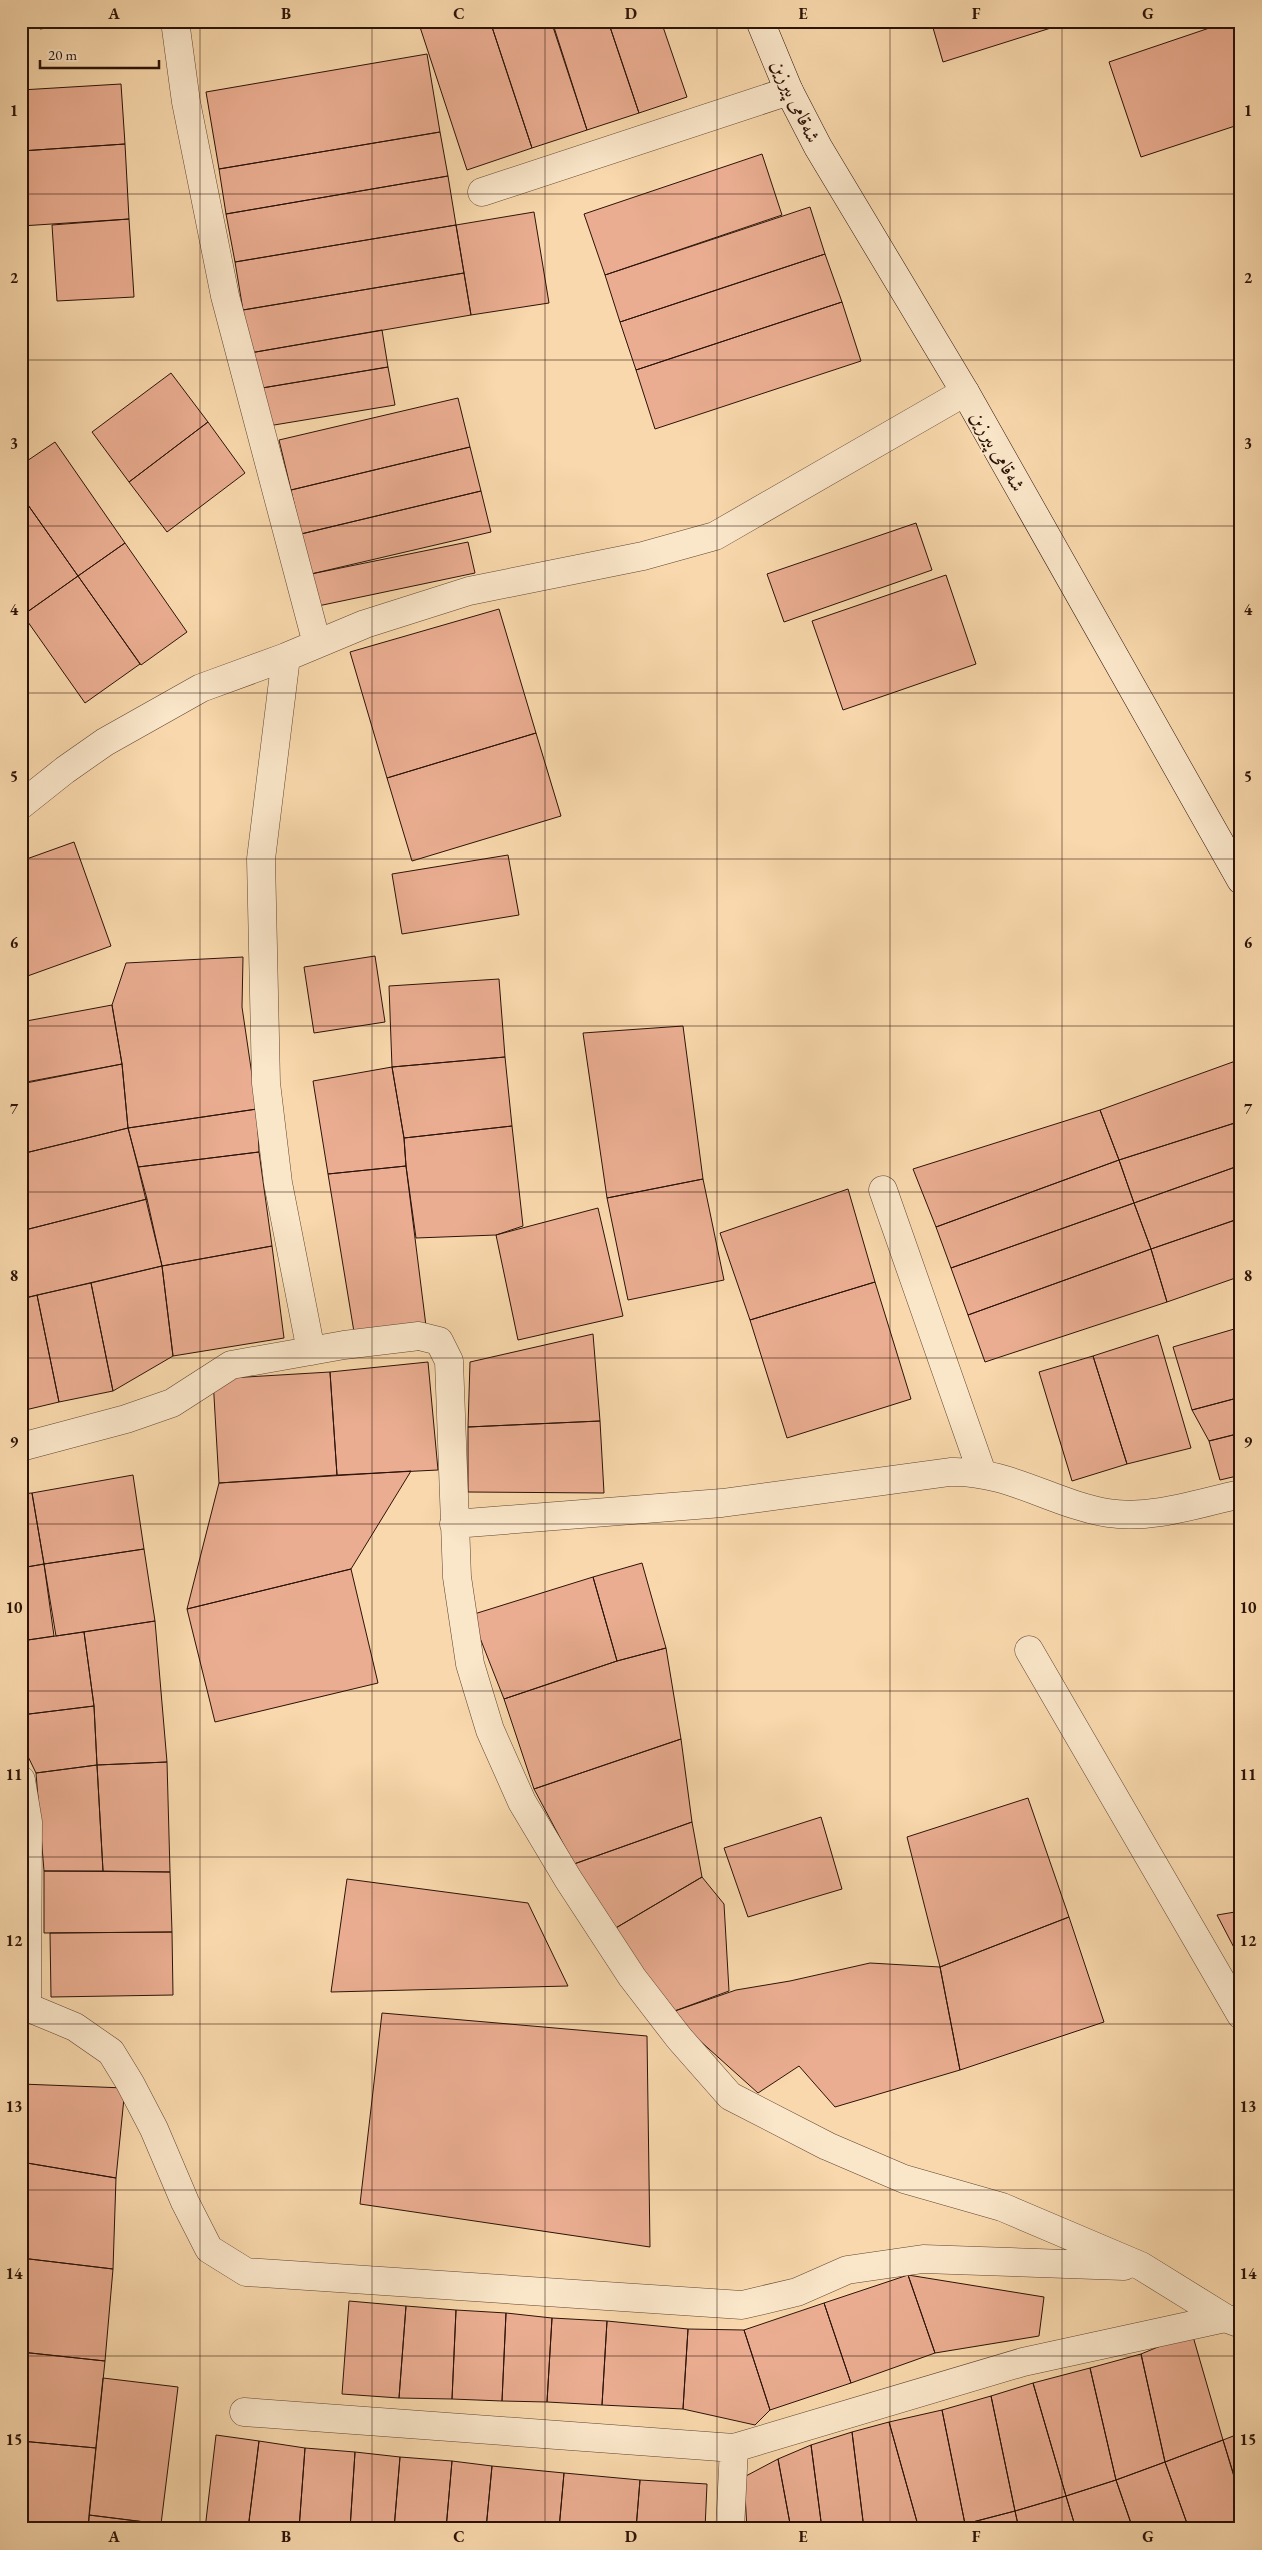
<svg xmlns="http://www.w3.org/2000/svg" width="1262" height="2550" viewBox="0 0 1262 2550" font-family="'EB Garamond',Amiri,serif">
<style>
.building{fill:#eaad91;stroke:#2c1308}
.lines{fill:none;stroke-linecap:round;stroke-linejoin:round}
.street-casing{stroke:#5f4431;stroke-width:29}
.secondary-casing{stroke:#2c1308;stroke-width:29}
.street{stroke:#fae6c9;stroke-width:28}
.secondary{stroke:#fae6c9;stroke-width:28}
.grid{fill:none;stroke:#2c1308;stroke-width:1;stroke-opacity:0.55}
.labels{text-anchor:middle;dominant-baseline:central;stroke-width:4;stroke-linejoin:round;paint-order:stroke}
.street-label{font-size:20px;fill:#2c1308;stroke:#fae6c9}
.neatline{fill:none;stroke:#2c1308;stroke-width:2}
.grid-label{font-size:16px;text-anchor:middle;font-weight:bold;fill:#2c1308}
</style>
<rect width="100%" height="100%" fill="#f8d8ac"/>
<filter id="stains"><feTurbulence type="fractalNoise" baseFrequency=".004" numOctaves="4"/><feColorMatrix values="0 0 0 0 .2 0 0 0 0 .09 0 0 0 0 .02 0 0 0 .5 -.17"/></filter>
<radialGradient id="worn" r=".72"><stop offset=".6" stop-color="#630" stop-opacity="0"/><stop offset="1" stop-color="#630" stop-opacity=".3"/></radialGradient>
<path class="building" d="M 39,21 L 98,21 L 40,29 Z
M 418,21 L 490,21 L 532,148 L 467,170 Z
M 490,21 L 552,21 L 587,130 L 532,148 Z
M 551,21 L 608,21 L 639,113 L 587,130 Z
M 608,21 L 661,21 L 687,97 L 639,113 Z
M 931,21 L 1073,21 L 943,62 Z
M 1230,21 L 1241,21 L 1241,124 L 1141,157 L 1109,62 Z
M 427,54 L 440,132 L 219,169 L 206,92 Z
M 121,84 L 125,144 L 21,151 L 21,90 Z
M 440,132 L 448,176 L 226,214 L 219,169 Z
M 125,144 L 129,219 L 21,226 L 21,151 Z
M 762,154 L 782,215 L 605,275 L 584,214 Z
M 448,176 L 456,225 L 235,262 L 226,214 Z
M 810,207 L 825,254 L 620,322 L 605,275 Z
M 534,212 L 549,303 L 471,315 L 456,225 Z
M 129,219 L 134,297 L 57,301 L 52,225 Z
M 456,225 L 464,273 L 243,310 L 235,262 Z
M 825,254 L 842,302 L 636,370 L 620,322 Z
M 464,273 L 471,315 L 250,353 L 243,310 Z
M 842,302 L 861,361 L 655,429 L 636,370 Z
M 382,330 L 388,367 L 256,389 L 250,353 Z
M 388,367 L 395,405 L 262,427 L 256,389 Z
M 171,373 L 208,422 L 129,482 L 92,432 Z
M 458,398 L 470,447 L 291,490 L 279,440 Z
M 208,422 L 245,473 L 167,532 L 129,482 Z
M 55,442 L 125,543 L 78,576 L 21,495 L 21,465 Z
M 470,447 L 481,491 L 301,534 L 291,490 Z
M 481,491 L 491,532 L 311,574 L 301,534 Z
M 21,495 L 78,576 L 23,615 L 21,612 Z
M 916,523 L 932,570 L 784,622 L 767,574 Z
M 468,542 L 475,573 L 318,606 L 311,574 Z
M 125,543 L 187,632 L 141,665 L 78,576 Z
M 946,575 L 976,664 L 843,710 L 812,621 Z
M 78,576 L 140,664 L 85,703 L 23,615 Z
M 499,609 L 536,733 L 387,778 L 350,652 Z
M 536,733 L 561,816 L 412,861 L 387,778 Z
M 74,842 L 111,946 L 22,978 L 21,861 Z
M 508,855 L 519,915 L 402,934 L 392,874 Z
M 375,956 L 385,1022 L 314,1033 L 304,967 Z
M 243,957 L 242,1007 L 257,1109 L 128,1128 L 122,1064 L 112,1005 L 126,963 Z
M 499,979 L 505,1057 L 392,1067 L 389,986 Z
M 112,1005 L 122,1064 L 21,1083 L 21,1022 Z
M 683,1026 L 703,1179 L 607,1198 L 583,1033 Z
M 505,1057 L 512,1126 L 404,1138 L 392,1067 Z
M 1241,1059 L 1241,1121 L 1119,1160 L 1100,1110 Z
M 122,1064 L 128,1128 L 21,1154 L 21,1084 Z
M 392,1067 L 404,1138 L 406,1166 L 328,1174 L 313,1081 Z
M 257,1109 L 259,1152 L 138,1167 L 128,1128 Z
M 1100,1110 L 1119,1160 L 936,1227 L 913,1169 Z
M 1241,1121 L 1241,1165 L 1134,1203 L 1119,1160 Z
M 512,1126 L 523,1226 L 496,1235 L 416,1238 L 406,1166 L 404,1138 Z
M 128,1128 L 147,1199 L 21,1231 L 21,1154 Z
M 259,1152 L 272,1246 L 162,1266 L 138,1167 Z
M 1119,1160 L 1134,1203 L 951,1268 L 936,1227 Z
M 1241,1165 L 1241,1218 L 1151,1249 L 1134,1203 Z
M 406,1166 L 426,1326 L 354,1332 L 328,1174 Z
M 703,1179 L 724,1280 L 628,1300 L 607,1198 Z
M 848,1189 L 875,1282 L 750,1320 L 720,1233 Z
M 147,1199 L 162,1266 L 21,1299 L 21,1231 Z
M 1134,1203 L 1151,1249 L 968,1315 L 951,1268 Z
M 598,1208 L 623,1316 L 518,1340 L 496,1235 Z
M 1241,1218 L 1241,1276 L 1167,1302 L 1151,1249 Z
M 272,1246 L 284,1338 L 173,1356 L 162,1266 Z
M 1151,1249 L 1167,1302 L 985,1362 L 968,1315 Z
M 162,1266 L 173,1356 L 113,1391 L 91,1283 Z
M 875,1282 L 911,1399 L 787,1438 L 750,1320 Z
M 91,1283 L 113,1391 L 59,1402 L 37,1295 Z
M 37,1295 L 59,1402 L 21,1411 L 21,1299 Z
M 1241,1327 L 1241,1397 L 1192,1410 L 1173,1347 Z
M 593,1334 L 600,1421 L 468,1427 L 470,1362 Z
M 1158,1335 L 1191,1448 L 1127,1464 L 1093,1356 Z
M 1093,1356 L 1127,1464 L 1072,1481 L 1039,1372 Z
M 428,1362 L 438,1470 L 337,1475 L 330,1372 Z
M 330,1372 L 337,1475 L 219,1483 L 213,1379 Z
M 1241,1397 L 1241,1433 L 1209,1441 L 1192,1410 Z
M 600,1421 L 604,1493 L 468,1492 L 468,1427 Z
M 1241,1433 L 1241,1475 L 1220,1480 L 1209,1441 Z
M 411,1471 L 351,1569 L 187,1609 L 219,1483 Z
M 133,1475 L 144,1549 L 44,1564 L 32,1493 Z
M 32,1493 L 44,1564 L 21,1568 L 21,1494 Z
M 144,1549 L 155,1621 L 56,1636 L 44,1564 Z
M 642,1563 L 666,1648 L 617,1661 L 593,1577 Z
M 44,1564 L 54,1636 L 21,1641 L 21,1568 Z
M 351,1569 L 378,1683 L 215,1722 L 187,1609 Z
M 593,1577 L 617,1661 L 504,1699 L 471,1615 Z
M 155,1621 L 167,1762 L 97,1765 L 94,1706 L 84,1632 Z
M 84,1632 L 94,1706 L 21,1715 L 21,1641 Z
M 666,1648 L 681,1739 L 534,1789 L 504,1699 L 617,1661 Z
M 94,1706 L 97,1765 L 36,1773 L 21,1742 L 21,1715 Z
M 681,1739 L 692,1822 L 574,1864 L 534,1789 Z
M 167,1762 L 170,1872 L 103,1871 L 97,1765 Z
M 97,1765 L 103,1871 L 44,1871 L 36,1773 Z
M 1028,1798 L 1069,1917 L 940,1967 L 907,1837 Z
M 821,1817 L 842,1889 L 748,1917 L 724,1848 Z
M 692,1822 L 702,1877 L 614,1929 L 574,1864 Z
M 44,1871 L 170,1872 L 172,1932 L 44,1933 Z
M 702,1877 L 724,1904 L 729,1991 L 669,2013 L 614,1929 Z
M 347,1879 L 528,1903 L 568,1986 L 331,1992 Z
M 1241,1911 L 1241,1961 L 1217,1915 Z
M 1069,1917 L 1104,2022 L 960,2070 L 940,1967 Z
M 172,1932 L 173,1995 L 51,1997 L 50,1933 Z
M 870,1963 L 940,1967 L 960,2070 L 835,2107 L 799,2066 L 758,2093 L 669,2013 L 736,1990 L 790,1981 Z
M 382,2013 L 647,2036 L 650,2247 L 360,2204 Z
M 21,2084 L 125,2088 L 116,2178 L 21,2162 Z
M 21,2162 L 116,2178 L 113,2269 L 21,2258 Z
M 21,2258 L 113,2269 L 105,2361 L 21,2352 Z
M 908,2275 L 1044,2297 L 1039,2336 L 935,2353 Z
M 908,2275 L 935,2353 L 851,2383 L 824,2303 Z
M 349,2301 L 406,2306 L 399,2398 L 342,2394 Z
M 824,2303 L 851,2383 L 770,2410 L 744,2330 Z
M 406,2306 L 456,2310 L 452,2399 L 399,2398 Z
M 456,2310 L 506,2313 L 502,2401 L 452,2399 Z
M 506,2313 L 552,2318 L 547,2402 L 502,2401 Z
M 552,2318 L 607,2321 L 602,2405 L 547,2402 Z
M 607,2321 L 688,2329 L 683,2409 L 602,2405 Z
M 688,2329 L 744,2330 L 770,2410 L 755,2425 L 683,2409 Z
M 1192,2333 L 1223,2440 L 1165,2462 L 1141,2354 Z
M 21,2352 L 105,2361 L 96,2448 L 21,2441 Z
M 1141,2354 L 1165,2462 L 1116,2480 L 1090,2368 Z
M 1090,2368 L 1116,2480 L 1066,2496 L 1033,2383 Z
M 103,2378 L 178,2387 L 161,2524 L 89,2515 Z
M 1033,2383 L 1066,2496 L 1015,2511 L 991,2396 Z
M 991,2396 L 1015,2511 L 965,2524 L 942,2410 Z
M 942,2410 L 965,2524 L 947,2529 L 919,2529 L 889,2422 Z
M 889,2422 L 919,2529 L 864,2529 L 852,2432 Z
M 852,2432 L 864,2529 L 822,2529 L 811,2445 Z
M 1241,2433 L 1241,2479 L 1235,2480 L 1223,2440 Z
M 216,2435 L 259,2441 L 248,2529 L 205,2529 Z
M 1223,2440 L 1241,2498 L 1241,2529 L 1189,2529 L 1165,2462 Z
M 21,2441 L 96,2448 L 88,2529 L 21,2529 Z
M 259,2441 L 305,2448 L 299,2529 L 248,2529 Z
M 811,2445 L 822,2529 L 791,2529 L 778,2459 Z
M 305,2448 L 355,2452 L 350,2529 L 299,2529 Z
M 355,2452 L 400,2457 L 394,2529 L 350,2529 Z
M 400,2457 L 452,2461 L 446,2529 L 394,2529 Z
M 778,2459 L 791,2529 L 747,2529 L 744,2477 Z
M 452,2461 L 492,2466 L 486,2529 L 446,2529 Z
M 1165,2462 L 1189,2529 L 1133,2529 L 1116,2480 Z
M 492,2466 L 564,2473 L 559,2529 L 486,2529 Z
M 564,2473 L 640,2480 L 636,2529 L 559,2529 Z
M 1241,2479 L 1241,2498 L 1235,2480 Z
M 640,2480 L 707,2484 L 705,2529 L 636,2529 Z
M 1116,2480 L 1133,2529 L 1076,2529 L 1066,2496 Z
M 1066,2496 L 1076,2529 L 1019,2529 L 1015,2511 Z
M 1015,2511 L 1019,2529 L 966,2529 L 965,2524 Z
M 89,2515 L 161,2524 L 161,2529 L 88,2529 Z
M 965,2524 L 966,2529 L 947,2529 Z"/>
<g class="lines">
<g class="street-casing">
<path id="street" d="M 175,21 L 186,102 L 225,296 L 317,644
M 482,192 L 789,91
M 286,657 L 261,859 L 266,1083 L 278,1183 L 311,1351
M 21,805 L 65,770 L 105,742 L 201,688 L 286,657 L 365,624 L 469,591 L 643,556 L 715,536 L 965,392
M 883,1190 L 982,1473
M 21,1447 L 126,1419 L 172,1403 L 231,1365 L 344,1345 L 419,1336 L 439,1341 L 449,1361 L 457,1577 L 470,1664 L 490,1730 L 522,1802 L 568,1879 L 632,1977 L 679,2038 L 730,2096 L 827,2146 L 904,2179 L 1002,2207 L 1141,2266 L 1225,2318 L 1241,2324
M 454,1524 L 722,1503 L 950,1472 C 1008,1470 1053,1504 1108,1513 C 1152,1520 1199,1503 1241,1494
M 1029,1650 L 1241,2015
M 21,1780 L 28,1822 L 27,2007
M 21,2008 L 27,2007 L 75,2027 L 111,2052 L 130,2083 L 154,2129 L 185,2202 L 209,2249 L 246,2272 L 742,2305 L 797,2292 L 847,2270 L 923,2259 L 1124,2266
M 244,2412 L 734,2448 L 1023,2362 L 1225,2318
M 730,2529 L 734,2448"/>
</g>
<g class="secondary-casing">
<path id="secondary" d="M 760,21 L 789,91 L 818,147 L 965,392 L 1241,880"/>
</g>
<use href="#street" class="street"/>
<use href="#secondary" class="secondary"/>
</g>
<path class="grid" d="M 200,21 L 200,2529M 372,21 L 372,2529M 545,21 L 545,2529M 717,21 L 717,2529M 890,21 L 890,2529M 1062,21 L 1062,2529M 21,194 L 1241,194M 21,360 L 1241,360M 21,526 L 1241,526M 21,693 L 1241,693M 21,859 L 1241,859M 21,1026 L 1241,1026M 21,1192 L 1241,1192M 21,1358 L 1241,1358M 21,1524 L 1241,1524M 21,1691 L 1241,1691M 21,1857 L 1241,1857M 21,2024 L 1241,2024M 21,2190 L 1241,2190M 21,2356 L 1241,2356"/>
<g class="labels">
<g class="street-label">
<text transform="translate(796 101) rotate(65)">شەقامی پیرزین</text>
<text transform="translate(998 451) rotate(60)">شەقامی پیرزین</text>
</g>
</g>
<rect width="1262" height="2550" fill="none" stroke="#f8d8ac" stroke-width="55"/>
<path d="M40 60v8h119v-8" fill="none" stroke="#2c1308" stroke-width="2.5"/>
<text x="48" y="60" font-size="15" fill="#2c1308" stroke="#fae6c9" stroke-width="4" paint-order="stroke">20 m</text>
<rect x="28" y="28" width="1206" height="2494" class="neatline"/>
<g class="grid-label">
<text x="114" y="19">A</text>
<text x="286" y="19">B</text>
<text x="459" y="19">C</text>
<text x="631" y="19">D</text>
<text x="803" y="19">E</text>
<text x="976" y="19">F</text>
<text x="1148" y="19">G</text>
<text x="14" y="116">1</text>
<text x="1248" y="116">1</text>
<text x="14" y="283">2</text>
<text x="1248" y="283">2</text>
<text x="14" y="449">3</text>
<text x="1248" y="449">3</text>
<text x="14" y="615">4</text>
<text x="1248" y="615">4</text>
<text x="14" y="782">5</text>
<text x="1248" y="782">5</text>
<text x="14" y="948">6</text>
<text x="1248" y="948">6</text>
<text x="14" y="1114">7</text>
<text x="1248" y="1114">7</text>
<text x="14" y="1281">8</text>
<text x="1248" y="1281">8</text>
<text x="14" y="1447">9</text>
<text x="1248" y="1447">9</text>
<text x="14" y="1613">10</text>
<text x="1248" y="1613">10</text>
<text x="14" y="1780">11</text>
<text x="1248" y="1780">11</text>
<text x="14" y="1946">12</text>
<text x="1248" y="1946">12</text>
<text x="14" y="2112">13</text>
<text x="1248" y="2112">13</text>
<text x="14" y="2279">14</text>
<text x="1248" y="2279">14</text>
<text x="14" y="2445">15</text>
<text x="1248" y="2445">15</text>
<text x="114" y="2542">A</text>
<text x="286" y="2542">B</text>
<text x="459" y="2542">C</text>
<text x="631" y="2542">D</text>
<text x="803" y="2542">E</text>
<text x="976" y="2542">F</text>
<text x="1148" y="2542">G</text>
</g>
<rect width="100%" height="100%" filter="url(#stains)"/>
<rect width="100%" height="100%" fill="url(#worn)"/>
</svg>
